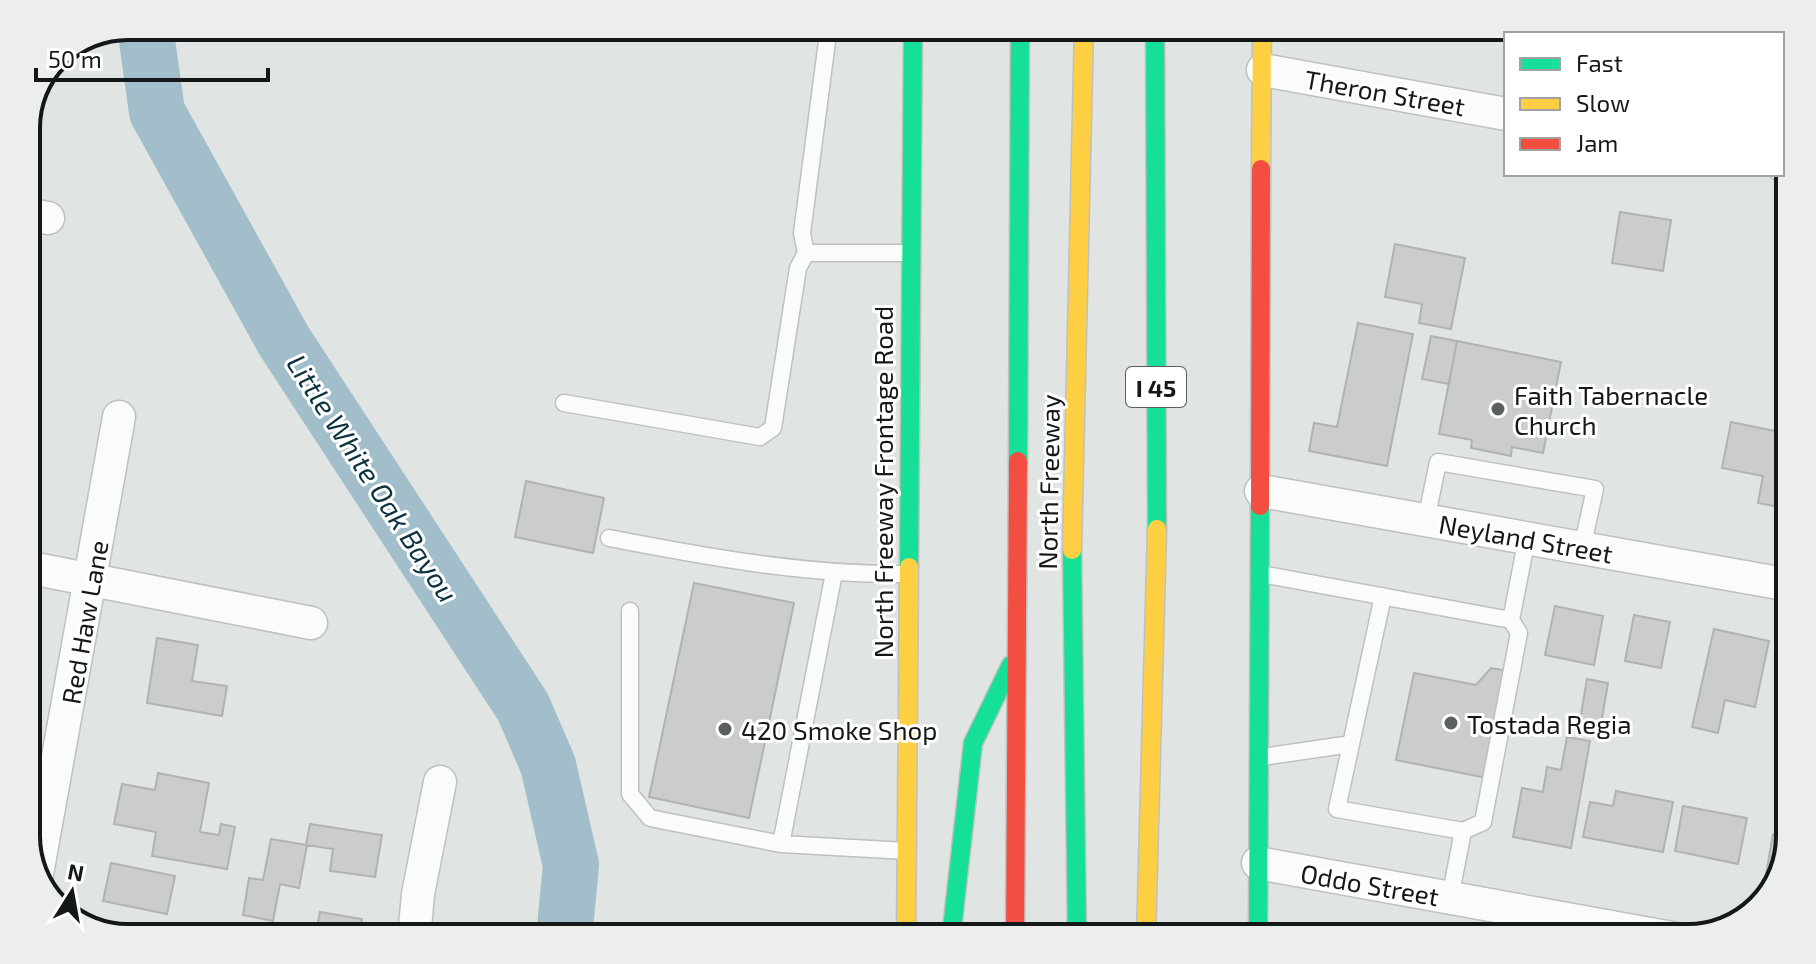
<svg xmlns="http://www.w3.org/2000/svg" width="1816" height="964" viewBox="0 0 1816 964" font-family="'Exo 2',sans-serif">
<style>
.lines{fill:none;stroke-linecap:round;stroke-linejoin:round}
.river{stroke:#a1beca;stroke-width:56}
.building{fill:#cacdcb;stroke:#b0b3b2;stroke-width:2}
.lane-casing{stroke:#bec1c0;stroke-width:19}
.street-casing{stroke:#bec1c0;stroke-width:35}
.fast-casing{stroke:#bec1c0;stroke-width:21}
.slow-casing{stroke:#bec1c0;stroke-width:21}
.jam-casing{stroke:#bec1c0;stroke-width:21}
.lane{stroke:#fafbfb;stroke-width:16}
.street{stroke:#fafbfb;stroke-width:32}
.fast{stroke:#16e098;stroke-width:18}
.slow{stroke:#ffcf43;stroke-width:18}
.jam{stroke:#f24e42;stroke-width:18}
.poi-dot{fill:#5c5f5f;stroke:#fff;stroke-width:3}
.labels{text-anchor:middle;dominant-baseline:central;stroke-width:6;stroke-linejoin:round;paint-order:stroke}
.shield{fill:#fff;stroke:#5b5d5d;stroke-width:2}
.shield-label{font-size:24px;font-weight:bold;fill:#151818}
.street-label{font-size:26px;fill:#151818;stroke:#fff}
.poi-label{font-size:26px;fill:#151818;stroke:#fff;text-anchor:start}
.water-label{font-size:28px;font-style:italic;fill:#0c3240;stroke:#fff}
.rim{fill:none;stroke:#151818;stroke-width:4}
</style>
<rect width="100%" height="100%" fill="#e0e4e3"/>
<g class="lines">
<path class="river" d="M 145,26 L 157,112 L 284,341 L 523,707 L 548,765 L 571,865 L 564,938"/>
</g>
<path class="building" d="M 1620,212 L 1671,220 L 1663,271 L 1612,263 Z
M 1395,244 L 1465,258 L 1451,329 L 1419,323 L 1422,304 L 1385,297 Z
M 1358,323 L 1413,334 L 1387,466 L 1309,451 L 1314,423 L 1337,427 Z
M 1431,336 L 1457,341 L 1449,384 L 1422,379 Z
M 1457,341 L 1561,362 L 1543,453 L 1512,447 L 1511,456 L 1471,448 L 1472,440 L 1439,434 Z
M 1731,422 L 1790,434 L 1790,509 L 1758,503 L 1763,476 L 1722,468 Z
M 526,481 L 604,498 L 593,553 L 515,537 Z
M 694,583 L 794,603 L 749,818 L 649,797 Z
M 1555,606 L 1603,616 L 1594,665 L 1545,655 Z
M 1634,615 L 1670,622 L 1661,668 L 1625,661 Z
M 1714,629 L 1769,641 L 1755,707 L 1725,700 L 1718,733 L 1692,727 Z
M 157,638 L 198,645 L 192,681 L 227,686 L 222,716 L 147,703 Z
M 1491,668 L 1508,671 L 1487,778 L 1396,760 L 1414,673 L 1476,685 Z
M 1587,679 L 1608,683 L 1601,724 L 1580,720 Z
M 1567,737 L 1590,741 L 1571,848 L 1513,837 L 1522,788 L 1543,792 L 1547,767 L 1561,770 Z
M 158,773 L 209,783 L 200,832 L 219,835 L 221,824 L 235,827 L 227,869 L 152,856 L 156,832 L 114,824 L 122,784 L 155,790 Z
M 1616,791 L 1673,802 L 1663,852 L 1583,837 L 1590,802 L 1613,806 Z
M 1683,806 L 1747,818 L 1738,864 L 1675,851 Z
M 310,824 L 382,835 L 375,877 L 330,871 L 333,849 L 306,845 Z
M 1773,834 L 1790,837 L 1778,883 L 1765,880 Z
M 271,839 L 307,845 L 299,888 L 280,884 L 273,921 L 243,915 L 249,878 L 263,880 Z
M 111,863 L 175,876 L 167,914 L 103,901 Z
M 320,912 L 362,919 L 359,938 L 315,938 Z
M 710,927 L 806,929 L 806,938 L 710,938 Z"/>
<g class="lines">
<g class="lane-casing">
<path id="lane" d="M 806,253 L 802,233 L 829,26
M 806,253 L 909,253
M 564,403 L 760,437 L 773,428 L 798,268 L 806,253
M 1426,520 L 1438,462 L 1595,489 L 1582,548
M 609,538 C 707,557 806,575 906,574
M 834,573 L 781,844 L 907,851
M 1261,574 L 1511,620 L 1527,538
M 1383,596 L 1337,809 L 1463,831 L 1450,898
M 630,611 L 630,794 L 650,818 L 781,844
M 1262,757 L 1351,744
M 1463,831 L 1483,822 L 1519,633 L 1511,620"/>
</g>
<g class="street-casing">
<path id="street" d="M 1263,70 L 1506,114
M 1782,165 L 1790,166
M 26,214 L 48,218
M 1261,491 L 1790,585
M 26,567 L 311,623
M 1258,863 L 1672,938
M 37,874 L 119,417
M 414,938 L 418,894 L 440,782"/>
</g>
<g class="fast-casing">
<path id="fast" d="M 1155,26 L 1157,529
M 1018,461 L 1020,26
M 1072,550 L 1077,938
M 909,567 L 913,26
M 951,938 L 973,743 L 1011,665
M 1258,938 L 1260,506"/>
</g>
<g class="slow-casing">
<path id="slow" d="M 1261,169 L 1262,26
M 1072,550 L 1084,26
M 906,938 L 909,567
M 1146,938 L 1157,529"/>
</g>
<g class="jam-casing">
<path id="jam" d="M 1260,506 L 1261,169
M 1015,938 L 1018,461"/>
</g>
<use href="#lane" class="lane"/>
<use href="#street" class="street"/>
<use href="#fast" class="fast"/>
<use href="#slow" class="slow"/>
<use href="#jam" class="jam"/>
</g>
<g class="poi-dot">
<circle cx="1498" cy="409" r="8"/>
<circle cx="1451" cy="723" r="8"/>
<circle cx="725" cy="729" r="8"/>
</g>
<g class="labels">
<rect class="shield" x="1126" y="367" width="60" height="40" rx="6"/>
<g class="shield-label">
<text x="1156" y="387">I 45</text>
</g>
<g class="street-label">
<text transform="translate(1385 92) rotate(10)">Theron Street</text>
<text transform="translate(882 482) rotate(-90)">North Freeway Frontage Road</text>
<text transform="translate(1048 482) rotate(-89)">North Freeway</text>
<text transform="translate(1526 538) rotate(10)">Neyland Street</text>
<text transform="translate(84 622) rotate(-80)">Red Haw Lane</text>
<text transform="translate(1370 884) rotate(10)">Oddo Street</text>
</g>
<g class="poi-label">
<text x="1514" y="394">Faith Tabernacle<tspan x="1514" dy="30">Church</tspan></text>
<text x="1467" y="723">Tostada Regia</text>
<text x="741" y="729">420 Smoke Shop</text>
</g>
<g class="water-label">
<text transform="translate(373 478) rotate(57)">Little White Oak Bayou</text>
</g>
</g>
<path d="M0 0H1816V964H0ZM128 40H1688A88 88 0 0 1 1776 128V836A88 88 0 0 1 1688 924H128A88 88 0 0 1 40 836V128A88 88 0 0 1 128 40Z" fill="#eceded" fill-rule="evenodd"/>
<path class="rim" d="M128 40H1688A88 88 0 0 1 1776 128V836A88 88 0 0 1 1688 924H128A88 88 0 0 1 40 836V128A88 88 0 0 1 128 40Z"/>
<rect x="1504" y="32" width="280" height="144" fill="#ffffff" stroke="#a1a3a3" stroke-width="2"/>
<rect x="1520" y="58" width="40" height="12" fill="#16e098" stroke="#a1a3a3" stroke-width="2"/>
<text x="1576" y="72" font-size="24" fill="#151818">Fast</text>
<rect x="1520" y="98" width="40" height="12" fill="#ffcf43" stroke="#a1a3a3" stroke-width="2"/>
<text x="1576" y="112" font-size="24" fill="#151818">Slow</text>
<rect x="1520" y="138" width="40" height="12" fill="#f24e42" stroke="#a1a3a3" stroke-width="2"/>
<text x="1576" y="152" font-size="24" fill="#151818">Jam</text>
<g transform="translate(72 892) rotate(11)" stroke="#ffffff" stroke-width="6" paint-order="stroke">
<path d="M0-6L14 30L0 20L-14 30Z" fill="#151818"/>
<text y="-12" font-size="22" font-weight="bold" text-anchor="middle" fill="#151818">N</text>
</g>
<path d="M36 68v12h232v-12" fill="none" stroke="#151818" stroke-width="4"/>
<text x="48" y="68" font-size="24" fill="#151818" stroke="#ffffff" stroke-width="6" paint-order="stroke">50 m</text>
</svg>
